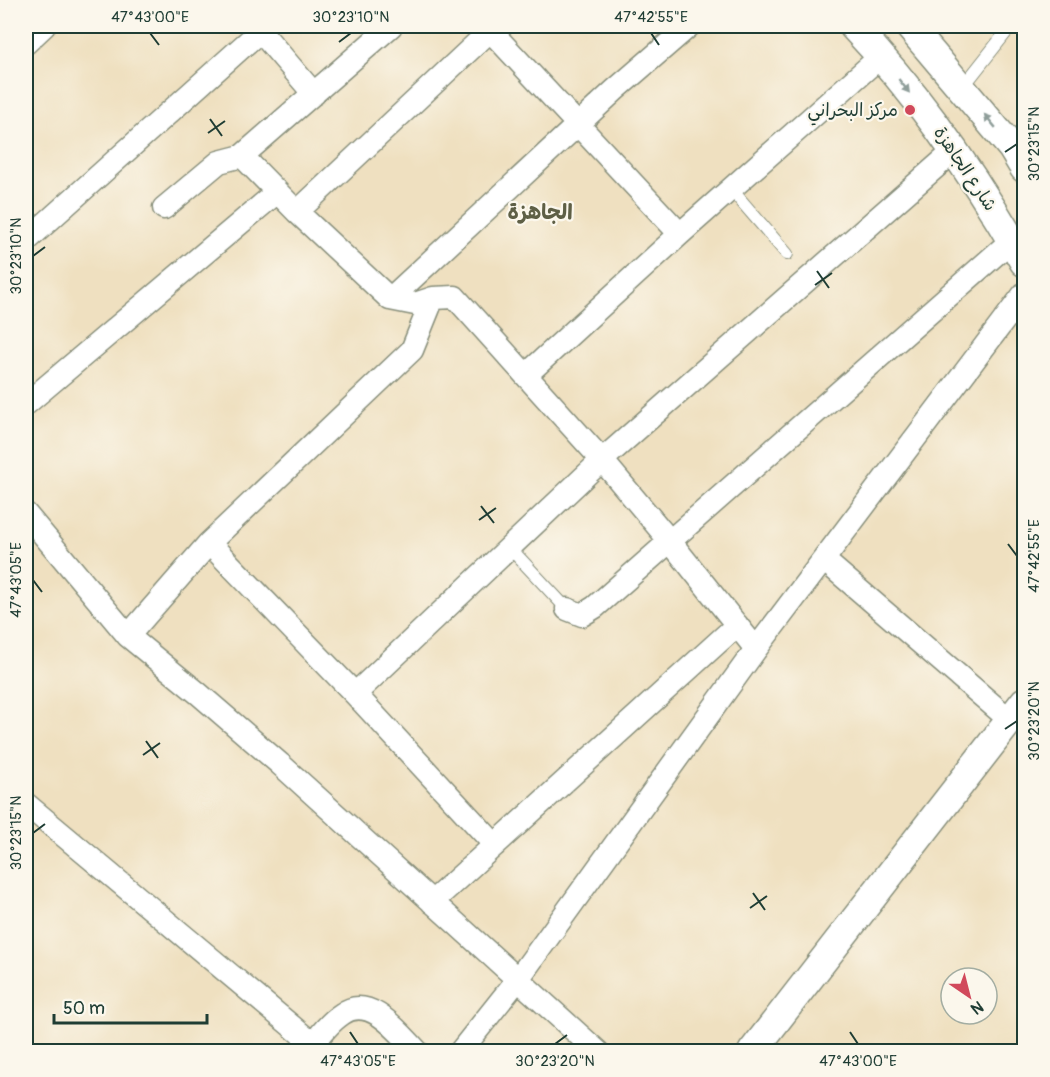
<svg xmlns="http://www.w3.org/2000/svg" width="1050" height="1077" viewBox="0 0 1050 1077" font-family="Pangolin,'Playpen Sans Arabic',sans-serif">
<style>
.lines{fill:none;stroke-linecap:round;stroke-linejoin:round}
.service-casing{stroke:#878e7a;stroke-width:14}
.minor-casing{stroke:#878e7a;stroke-width:25}
.tertiary-casing{stroke:#878e7a;stroke-width:31}
.service{stroke:#fff;stroke-width:12}
.minor{stroke:#fff;stroke-width:22}
.tertiary{stroke:#fff;stroke-width:28}
.oneway{fill:#8f9e9a}
.ticks{fill:none;stroke:#1f3d34;stroke-width:2}
.poi-dot{fill:#d1495b;stroke:#fbf7ec;stroke-width:2}
.labels{text-anchor:middle;dominant-baseline:central;stroke-width:4.5;stroke-linejoin:round;paint-order:stroke}
.poi-label{font-size:18px;fill:#1f3d34;stroke:#fbf7ec;text-anchor:end}
.street-label{font-size:18px;fill:#1f3d34;stroke:#fbf7ec}
.quarter-label{font-size:21px;font-weight:bold;fill:#5e5f45;stroke:#fbf7ec}
.neatline{fill:none;stroke:#1f3d34;stroke-width:2}
.ticks-label{font-size:15px;text-anchor:middle;fill:#1f3d34}
</style>
<rect width="100%" height="100%" fill="#fbf7ec"/>
<filter id="ink" filterUnits="userSpaceOnUse"><feTurbulence type="fractalNoise" baseFrequency=".0167" numOctaves="2"/><feDisplacementMap in="SourceGraphic" scale="12" xChannelSelector="R" yChannelSelector="G"/><feConvolveMatrix kernelMatrix="1 2 1 2 8 2 1 2 1" color-interpolation-filters="sRGB"/></filter>
<filter id="wash" filterUnits="userSpaceOnUse"><feTurbulence type="fractalNoise" baseFrequency=".008" numOctaves="4" result="noise"/><feDisplacementMap in="SourceGraphic" scale="24" xChannelSelector="R" yChannelSelector="G"/><feGaussianBlur stdDeviation="1.35" result="paint"/><feColorMatrix in="noise" values="0 0 0 0 0 0 0 0 0 0 0 0 0 0 0 0 0 1.4 0 .05"/><feComposite in="paint" operator="in"/></filter>
<g filter="url(#wash)">
<rect width="100%" height="100%" fill="#efe0c0"/>
</g>
<g filter="url(#ink)">
<g class="lines">
<g class="service-casing">
<path id="service" d="M 962,88 L 1011,26
M 731,189 L 787,254
M 510,548 L 567,609"/>
</g>
<g class="minor-casing">
<path id="minor" d="M 256,26 L 314,94
M 486,26 L 680,234
M 26,43 L 44,26
M 242,156 L 297,212 L 390,299 L 415,304 L 433,298 L 455,297 L 602,460 L 669,540 L 756,649
M 164,208 L 219,162 L 242,156 L 391,26
M 297,212 L 495,26
M 26,241 L 260,31
M 390,299 L 615,90 L 689,26
M 526,375 L 680,234 L 881,56
M 26,404 L 277,192
M 26,514 L 128,636 L 199,694 L 280,764 L 598,1052
M 209,543 L 355,694 L 495,845
M 824,560 L 1010,720
M 567,609 L 582,615 L 595,607 L 1012,240
M 128,636 L 209,543 L 412,350 L 433,298
M 355,694 L 602,460 L 954,151
M 26,804 L 313,1044
M 432,902 L 737,625
M 26,1050 L 28,1052
M 307,1052 C 317,1039 328,1023 342,1014 C 370,993 400,1034 418,1052
M 460,1052 L 518,979 L 756,649 L 1024,294"/>
</g>
<g class="tertiary-casing">
<path id="tertiary" d="M 853,26 C 920,96 976,178 1024,262
M 909,26 L 1012,148 L 1024,168
M 752,1052 L 1024,702"/>
</g>
<use href="#service" class="service"/>
<use href="#minor" class="minor"/>
<use href="#tertiary" class="tertiary"/>
</g>
<defs><path id="oneway-solid" d="M-6-.8H1V-3.2L6.5 0L1 3.2V.8H-6Z" transform="scale(1.5)"/></defs>
<g class="oneway">
<use href="#oneway-solid" transform="translate(904 86) rotate(52)"/>
<use href="#oneway-solid" transform="translate(990 121) rotate(-130)"/>
</g>
</g>
<path class="ticks" d="M 150,33 L 159,45M 651,33 L 659,45M 339,42 L 351,33M 210,119 L 222,136M 208,133 L 225,121M 1005,152 L 1017,144M 33,256 L 45,247M 817,271 L 829,288M 815,285 L 832,273M 481,506 L 494,523M 479,520 L 496,508M 1008,544 L 1017,556M 33,580 L 42,592M 1005,729 L 1017,721M 146,741 L 158,758M 143,755 L 160,743M 33,833 L 45,824M 753,893 L 765,910M 750,908 L 767,896M 350,1032 L 358,1044M 850,1032 L 858,1044M 555,1044 L 567,1035"/>
<circle class="poi-dot" cx="910" cy="110" r="6"/>
<g class="labels">
<g class="poi-label">
<text x="898" y="110">مركز البحراني</text>
</g>
<g class="street-label">
<text transform="translate(965 169) rotate(56)">شارع الجاهزة</text>
</g>
<g class="quarter-label">
<text x="540" y="212">الجاهزة</text>
</g>
</g>
<rect width="1050" height="1077" fill="none" stroke="#fbf7ec" stroke-width="66"/>
<g transform="translate(969 996) rotate(145)"><circle r="28" fill="#fbf7ec" stroke="#a3ada2" stroke-width="1.5"/>
<path d="M0-4.5L10 22L0 15L-10 22Z" fill="#d1495b"/>
<text y="-9" font-size="16" font-weight="bold" text-anchor="middle" fill="#1f3d34">N</text>
</g>
<path d="M54 1014v9h153v-9" fill="none" stroke="#1f3d34" stroke-width="3"/>
<text x="63" y="1014" font-size="18" fill="#1f3d34" stroke="#fbf7ec" stroke-width="4.5" paint-order="stroke">50 m</text>
<rect x="33" y="33" width="984" height="1011" class="neatline"/>
<g class="ticks-label">
<text x="150" y="22">47°43'00"E</text>
<text x="351" y="22">30°23'10"N</text>
<text x="651" y="22">47°42'55"E</text>
<text transform="translate(1034 144) rotate(-90)" y="5">30°23'15"N</text>
<text transform="translate(16 256) rotate(-90)" y="5">30°23'10"N</text>
<text transform="translate(1034 556) rotate(-90)" y="5">47°42'55"E</text>
<text transform="translate(16 580) rotate(-90)" y="5">47°43'05"E</text>
<text transform="translate(1034 721) rotate(-90)" y="5">30°23'20"N</text>
<text transform="translate(16 833) rotate(-90)" y="5">30°23'15"N</text>
<text x="358" y="1066">47°43'05"E</text>
<text x="555" y="1066">30°23'20"N</text>
<text x="858" y="1066">47°43'00"E</text>
</g>
</svg>
